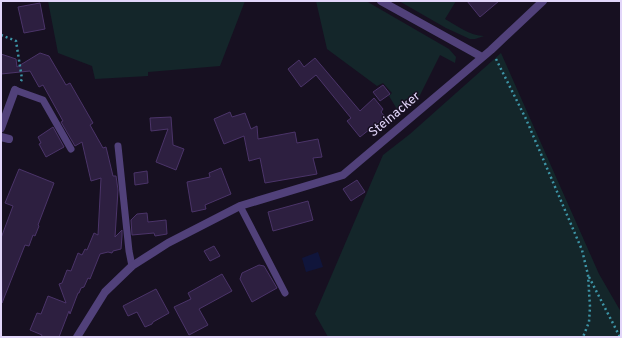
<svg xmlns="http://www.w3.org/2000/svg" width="622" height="338" viewBox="0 0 622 338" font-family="Overpass,sans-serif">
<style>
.green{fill:#14262a}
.water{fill:#10153b}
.building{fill:#2d1f40;stroke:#4b3469}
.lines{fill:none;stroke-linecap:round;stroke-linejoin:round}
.path{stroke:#3d94a6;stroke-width:2.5;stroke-dasharray:2 3;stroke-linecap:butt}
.service{stroke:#51417a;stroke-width:7}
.minor{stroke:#51417a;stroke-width:8}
.labels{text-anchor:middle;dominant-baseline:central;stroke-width:3;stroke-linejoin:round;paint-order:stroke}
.street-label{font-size:13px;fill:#e2d6fa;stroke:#171021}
</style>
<rect width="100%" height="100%" fill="#171021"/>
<path class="green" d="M 48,1 L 245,1 L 220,66 L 148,72 L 148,76 L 95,79 L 92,66 L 58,53 Z
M 316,1 L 366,1 L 449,49 L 456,57 L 455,63 L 440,55 L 420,95 L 400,114 L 389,96 L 392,93 L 383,83 L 377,86 L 327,49 Z
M 399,1 L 456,1 L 445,19 C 456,25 470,36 484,36 L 475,39 L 470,39 L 446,28 Z
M 501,53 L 599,274 L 621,312 L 621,337 L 328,337 L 315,314 L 383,155 L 410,134 Z"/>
<path class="water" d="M 318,252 L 323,267 L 306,272 L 302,258 Z"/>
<path class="building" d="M 467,1 L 499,1 L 480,17 Z
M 40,3 L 45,29 L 24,33 L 18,7 Z
M 40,53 L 49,56 L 66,85 L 70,83 L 93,123 L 90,125 L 103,148 L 106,147 L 113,176 L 116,176 L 118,190 L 115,237 L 122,230 L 122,236 L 121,249 L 113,251 L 112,253 L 108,252 L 100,254 L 90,279 L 88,278 L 84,287 L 81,288 L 79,293 L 78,293 L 70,314 L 69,311 L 59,337 L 41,337 L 42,335 L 30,330 L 37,313 L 41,314 L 48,296 L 66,303 L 59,284 L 62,283 L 67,270 L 71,271 L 78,253 L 82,255 L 85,249 L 87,250 L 94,233 L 98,235 L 101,178 L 91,181 L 82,142 L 75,146 L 61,122 L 63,121 L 43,85 L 39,87 L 30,71 L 1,74 L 1,54 L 16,59 L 17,67 Z
M 315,58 L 360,111 L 374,98 L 383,109 L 381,112 L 385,117 L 360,137 L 347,121 L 351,118 L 316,75 L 301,87 L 288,69 L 299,60 L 304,67 Z
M 383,85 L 390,94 L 380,101 L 373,92 Z
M 230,112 L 232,117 L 245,113 L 251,129 L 257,126 L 258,139 L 295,132 L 297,143 L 318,139 L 322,157 L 313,158 L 317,174 L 265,183 L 260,158 L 249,161 L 244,136 L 224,144 L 214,119 Z
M 171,117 L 173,145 L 184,149 L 176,170 L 156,162 L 168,129 L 151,131 L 150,118 Z
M 53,127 L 64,147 L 46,157 L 39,144 L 41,143 L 38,137 Z
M 221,168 L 231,194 L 205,205 L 206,209 L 192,212 L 187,182 L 210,177 L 209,173 Z
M 19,169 L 54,183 L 38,225 L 39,226 L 35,236 L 33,235 L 29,246 L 25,245 L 2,303 L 1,238 L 13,206 L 5,203 Z
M 147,171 L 148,183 L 135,185 L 134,173 Z
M 357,180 L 365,192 L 351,201 L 343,189 Z
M 308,201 L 313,220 L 273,231 L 268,212 Z
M 147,213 L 148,222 L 166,220 L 167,234 L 155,236 L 154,233 L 132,235 L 131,220 L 137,214 Z
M 214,246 L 220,256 L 210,261 L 204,251 Z
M 259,265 L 264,266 L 277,288 L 252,302 L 240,279 L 242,273 Z
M 222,274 L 232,291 L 199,309 L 208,325 L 189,335 L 174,307 L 191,299 L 188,293 Z
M 156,289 L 169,313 L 153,322 L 152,324 L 145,327 L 137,312 L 128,316 L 123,306 Z"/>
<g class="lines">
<path class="path" d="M 1,35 L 16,41 L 22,79 L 20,83
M 496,59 L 526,119 L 582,250 L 588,275 L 590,307 L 589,322 L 583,337
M 589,277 L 620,337"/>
<path class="service" d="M 15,90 L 43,100 L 71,149
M 118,146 L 129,251 L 132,266
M 240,206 L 285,293"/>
<path class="minor" d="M 381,1 L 482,57
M 1,128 L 15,90
M 1,137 L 9,139
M 77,337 L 105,292 L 132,266 L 168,243 L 240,206 L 343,175 L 491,50 L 543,1"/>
</g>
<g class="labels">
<g class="street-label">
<text transform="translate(395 115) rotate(-40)">Steinacker</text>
</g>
</g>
<rect width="622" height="338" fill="none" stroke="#e2d6fa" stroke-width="4"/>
</svg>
